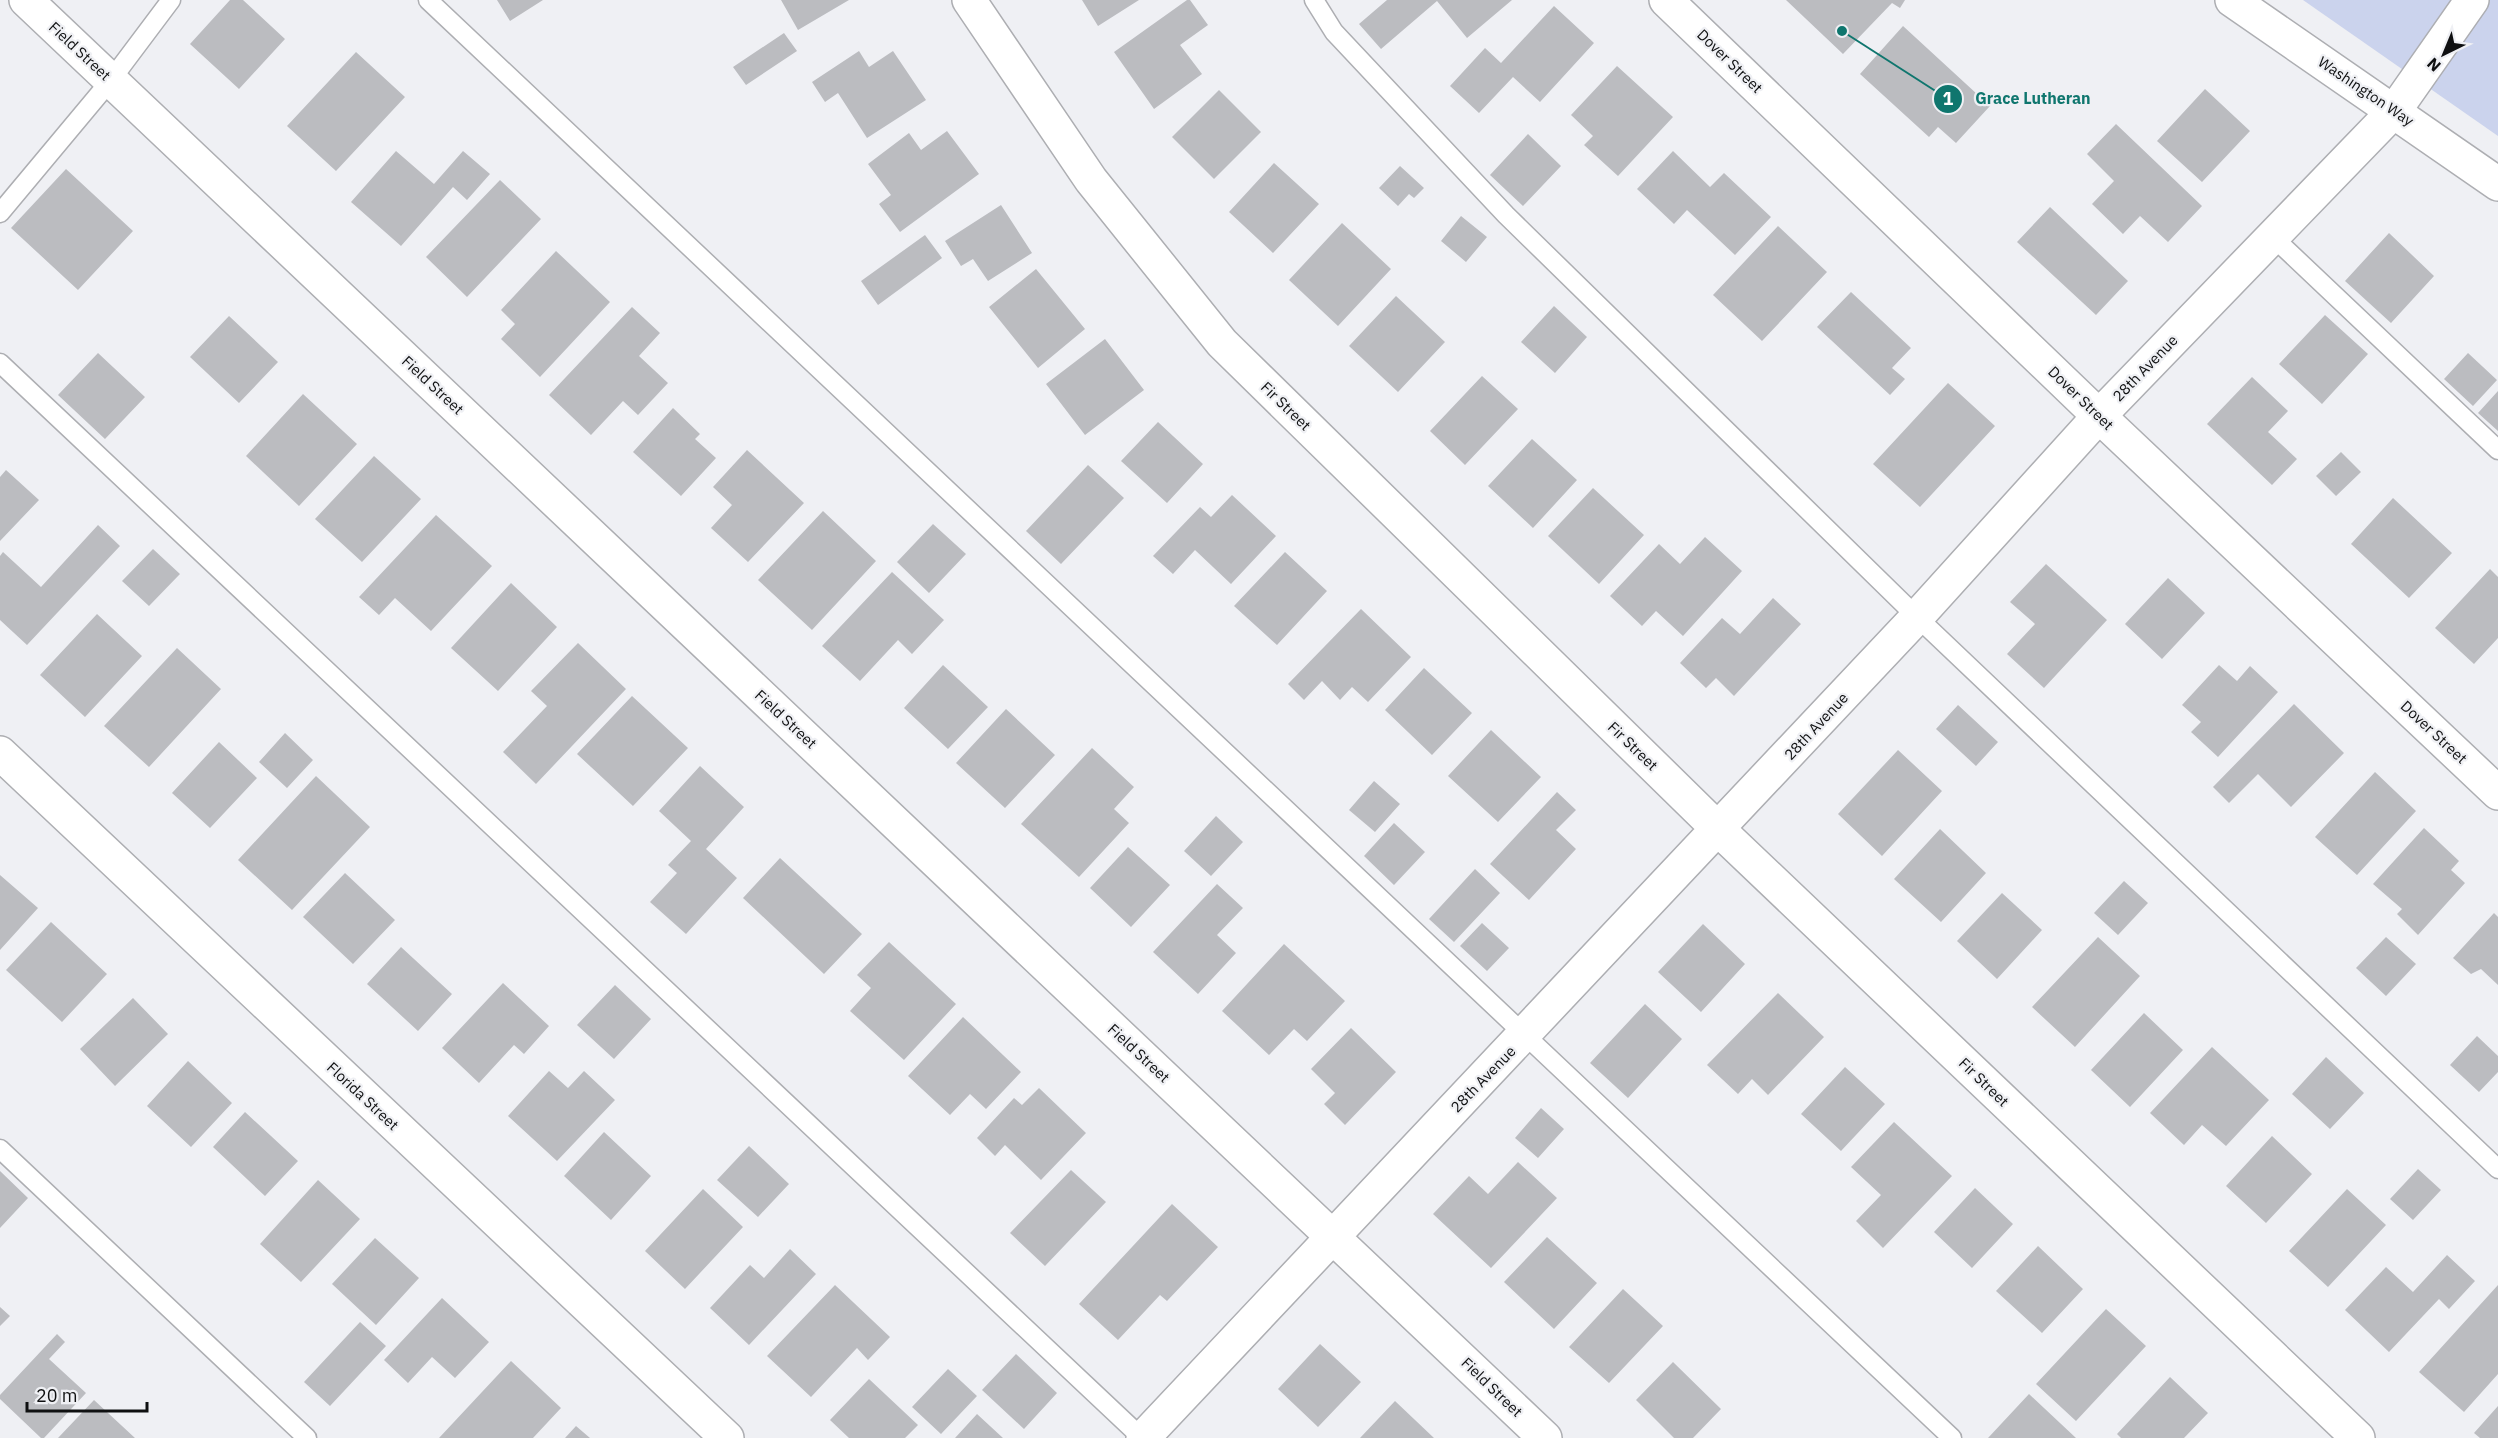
<svg xmlns="http://www.w3.org/2000/svg" width="2498" height="1438" viewBox="0 0 2498 1438" font-family="'IBM Plex Sans',sans-serif">
<style>
.green{fill:#cbd3ed}
.building{fill:#bbbcc0}
.lines{fill:none;stroke-linecap:round;stroke-linejoin:round}
.service-casing{stroke:#adaeb2;stroke-width:21}
.minor-casing{stroke:#adaeb2;stroke-width:36}
.secondary-casing{stroke:#adaeb2;stroke-width:36}
.service{stroke:#fff;stroke-width:18}
.minor{stroke:#fff;stroke-width:33}
.secondary{stroke:#fff;stroke-width:33}
.labels{text-anchor:middle;dominant-baseline:central;stroke-width:4.5;stroke-linejoin:round;paint-order:stroke}
.street-label{font-size:15px;fill:#0f1011;stroke:#eff0f4}
.leader{fill:none;stroke:#0f766e;stroke-width:2}
.callout-dot{fill:#0f766e;stroke:#eff0f4;stroke-width:2}
.mark-label{font-size:18px;text-anchor:middle;font-weight:bold;fill:#fff}
.callout-label{font-size:16px;text-anchor:middle;font-weight:bold;fill:#0f766e;stroke:#eff0f4;stroke-width:4.5;stroke-linejoin:round;paint-order:stroke}
</style>
<rect width="100%" height="100%" fill="#eff0f4"/>
<path class="green" d="M 2303,0 L 2498,0 L 2498,136 Z"/>
<path class="building" d="M 230,0 L 243,0 L 285,39 L 239,89 L 190,44 Z
M 497,0 L 543,0 L 510,21 Z
M 781,0 L 849,0 L 798,30 Z
M 1082,0 L 1139,0 L 1098,26 Z
M 1187,0 L 1190,0 L 1208,25 L 1180,45 L 1202,74 L 1154,109 L 1114,52 Z
M 1387,0 L 1512,0 L 1467,38 L 1437,1 L 1381,49 L 1359,24 Z
M 1786,0 L 1905,0 L 1900,8 L 1892,3 L 1843,54 Z
M 1554,6 L 1594,43 L 1540,102 L 1513,77 L 1479,113 L 1450,86 L 1485,48 L 1501,63 Z
M 1903,26 L 1990,106 L 1956,143 L 1938,127 L 1929,137 L 1860,74 Z
M 784,33 L 797,51 L 746,85 L 733,67 Z
M 859,51 L 869,67 L 893,51 L 926,100 L 867,138 L 838,93 L 825,102 L 812,82 Z
M 356,52 L 405,97 L 336,171 L 287,126 Z
M 1617,66 L 1673,117 L 1618,176 L 1584,145 L 1593,136 L 1571,115 Z
M 2205,89 L 2250,131 L 2202,182 L 2157,141 Z
M 1219,90 L 1261,132 L 1214,179 L 1172,137 Z
M 2116,124 L 2202,206 L 2168,242 L 2140,216 L 2123,234 L 2092,204 L 2114,181 L 2087,154 Z
M 947,131 L 979,174 L 900,232 L 879,204 L 891,195 L 868,164 L 909,133 L 921,150 Z
M 1528,134 L 1561,166 L 1523,206 L 1490,175 Z
M 396,151 L 434,184 L 463,151 L 490,174 L 467,200 L 453,187 L 401,246 L 351,202 Z
M 1673,151 L 1710,187 L 1724,173 L 1771,217 L 1735,255 L 1687,210 L 1674,224 L 1637,189 Z
M 1274,163 L 1319,204 L 1273,253 L 1229,212 Z
M 1400,166 L 1424,188 L 1414,198 L 1409,194 L 1398,206 L 1379,188 Z
M 66,169 L 133,231 L 78,290 L 11,228 Z
M 500,180 L 541,219 L 467,297 L 426,257 Z
M 1001,205 L 1032,253 L 988,281 L 973,259 L 961,266 L 945,241 Z
M 2050,207 L 2128,281 L 2096,315 L 2017,242 Z
M 1461,216 L 1487,237 L 1466,262 L 1441,241 Z
M 1342,223 L 1391,269 L 1338,326 L 1289,280 Z
M 1778,226 L 1827,272 L 1762,341 L 1713,295 Z
M 2389,233 L 2434,276 L 2391,323 L 2345,281 Z
M 925,235 L 942,258 L 878,305 L 861,281 Z
M 556,251 L 610,302 L 540,377 L 501,339 L 515,324 L 501,310 Z
M 1036,269 L 1085,329 L 1038,368 L 989,307 Z
M 1851,292 L 1911,348 L 1892,368 L 1905,379 L 1890,395 L 1817,327 Z
M 1396,296 L 1445,342 L 1398,392 L 1349,346 Z
M 1554,306 L 1587,337 L 1555,373 L 1521,342 Z
M 632,307 L 660,333 L 639,356 L 668,383 L 638,415 L 623,401 L 591,435 L 549,395 Z
M 2325,315 L 2368,354 L 2322,404 L 2279,364 Z
M 229,316 L 278,362 L 239,403 L 190,357 Z
M 1105,339 L 1144,390 L 1085,435 L 1046,384 Z
M 98,353 L 145,397 L 105,439 L 58,395 Z
M 2468,353 L 2497,380 L 2473,406 L 2444,379 Z
M 1482,376 L 1518,409 L 1465,465 L 1430,431 Z
M 2252,377 L 2288,411 L 2268,432 L 2297,459 L 2272,485 L 2207,424 Z
M 1948,383 L 1995,426 L 1920,507 L 1873,464 Z
M 2498,391 L 2498,431 L 2478,413 Z
M 303,394 L 357,444 L 299,506 L 246,456 Z
M 673,408 L 700,434 L 695,439 L 716,458 L 681,496 L 633,452 Z
M 1158,422 L 1203,464 L 1167,503 L 1121,461 Z
M 1532,439 L 1577,480 L 1533,528 L 1488,486 Z
M 747,450 L 804,503 L 748,562 L 711,528 L 732,505 L 713,487 Z
M 2341,452 L 2361,472 L 2336,496 L 2316,476 Z
M 374,456 L 421,499 L 362,562 L 315,519 Z
M 1088,465 L 1124,498 L 1061,564 L 1026,531 Z
M 6,470 L 39,500 L 0,541 L 0,477 Z
M 1593,488 L 1644,535 L 1599,584 L 1548,536 Z
M 1232,495 L 1276,536 L 1231,584 L 1195,550 L 1173,574 L 1153,556 L 1200,507 L 1211,517 Z
M 2393,498 L 2452,553 L 2409,598 L 2351,544 Z
M 823,511 L 876,561 L 812,630 L 758,580 Z
M 436,515 L 492,566 L 431,631 L 395,598 L 379,615 L 359,597 Z
M 933,524 L 966,554 L 929,593 L 897,562 Z
M 98,525 L 120,546 L 27,645 L 0,620 L 0,556 L 3,552 L 41,587 Z
M 1705,537 L 1742,571 L 1683,636 L 1656,611 L 1642,626 L 1610,596 L 1659,544 L 1680,564 Z
M 153,549 L 180,574 L 149,606 L 122,581 Z
M 1285,552 L 1327,591 L 1277,645 L 1234,606 Z
M 2046,564 L 2107,620 L 2044,688 L 2007,654 L 2035,624 L 2010,602 Z
M 2490,569 L 2498,577 L 2498,638 L 2474,664 L 2435,628 Z
M 892,572 L 944,620 L 912,654 L 898,640 L 860,681 L 822,646 Z
M 2168,578 L 2205,613 L 2162,659 L 2125,624 Z
M 511,583 L 557,627 L 498,691 L 451,648 Z
M 1773,598 L 1801,624 L 1734,696 L 1716,678 L 1706,688 L 1680,663 L 1722,618 L 1740,634 Z
M 1361,609 L 1411,657 L 1368,702 L 1352,687 L 1340,700 L 1322,681 L 1304,700 L 1288,684 Z
M 97,614 L 142,656 L 85,717 L 40,675 Z
M 578,643 L 626,689 L 536,784 L 503,752 L 547,706 L 531,691 Z
M 177,648 L 221,689 L 149,767 L 104,726 Z
M 943,665 L 988,707 L 948,749 L 904,708 Z
M 2219,665 L 2237,681 L 2250,666 L 2278,692 L 2218,757 L 2191,732 L 2201,722 L 2182,705 Z
M 1424,668 L 1472,713 L 1432,755 L 1385,710 Z
M 632,696 L 688,748 L 633,806 L 577,754 Z
M 2294,704 L 2344,753 L 2291,807 L 2258,774 L 2229,803 L 2213,787 Z
M 1958,705 L 1998,742 L 1976,766 L 1936,729 Z
M 1006,709 L 1055,755 L 1005,808 L 956,763 Z
M 1491,730 L 1541,777 L 1498,822 L 1448,776 Z
M 285,733 L 313,760 L 287,788 L 259,762 Z
M 219,742 L 257,778 L 210,828 L 172,793 Z
M 1092,748 L 1134,787 L 1114,809 L 1129,823 L 1079,877 L 1021,824 Z
M 1898,750 L 1942,791 L 1882,856 L 1838,814 Z
M 700,766 L 744,807 L 706,849 L 737,878 L 686,934 L 650,902 L 677,873 L 668,865 L 691,841 L 659,811 Z
M 2375,772 L 2416,811 L 2357,875 L 2315,837 Z
M 316,776 L 370,827 L 292,910 L 238,860 Z
M 1374,781 L 1400,804 L 1375,832 L 1349,810 Z
M 1557,792 L 1576,810 L 1556,830 L 1576,849 L 1529,900 L 1490,864 Z
M 1216,816 L 1243,842 L 1211,876 L 1184,851 Z
M 1394,823 L 1425,852 L 1394,885 L 1364,856 Z
M 2424,828 L 2459,861 L 2451,870 L 2465,883 L 2418,935 L 2397,914 L 2402,909 L 2373,884 Z
M 1940,829 L 1986,873 L 1941,922 L 1894,879 Z
M 1128,847 L 1170,885 L 1131,927 L 1090,888 Z
M 780,858 L 862,934 L 824,974 L 743,898 Z
M 1475,869 L 1500,893 L 1454,942 L 1429,919 Z
M 345,873 L 395,920 L 353,964 L 303,917 Z
M 0,875 L 38,908 L 0,950 Z
M 2124,881 L 2148,903 L 2118,935 L 2094,913 Z
M 1217,884 L 1243,908 L 1217,935 L 1236,953 L 1198,994 L 1153,952 Z
M 2002,893 L 2042,930 L 1997,979 L 1957,941 Z
M 2494,913 L 2498,917 L 2498,985 L 2481,969 L 2471,974 L 2453,958 Z
M 51,922 L 107,974 L 62,1022 L 6,970 Z
M 1482,923 L 1509,948 L 1487,971 L 1460,946 Z
M 1703,924 L 1745,964 L 1701,1012 L 1658,972 Z
M 2098,937 L 2140,976 L 2075,1047 L 2032,1007 Z
M 2386,937 L 2416,964 L 2386,996 L 2356,968 Z
M 889,942 L 956,1004 L 904,1060 L 850,1011 L 871,988 L 857,975 Z
M 1284,944 L 1345,1001 L 1307,1041 L 1294,1029 L 1269,1055 L 1222,1011 Z
M 401,947 L 452,994 L 418,1031 L 367,984 Z
M 503,983 L 549,1026 L 524,1054 L 514,1045 L 479,1083 L 442,1048 Z
M 615,985 L 651,1019 L 614,1059 L 577,1025 Z
M 1778,993 L 1824,1037 L 1768,1095 L 1752,1079 L 1738,1094 L 1707,1065 Z
M 133,998 L 168,1034 L 115,1086 L 80,1049 Z
M 1645,1004 L 1682,1039 L 1628,1098 L 1590,1063 Z
M 2144,1013 L 2183,1050 L 2130,1107 L 2091,1070 Z
M 963,1017 L 1021,1072 L 986,1109 L 970,1094 L 950,1115 L 908,1076 Z
M 1351,1028 L 1396,1072 L 1345,1125 L 1324,1104 L 1335,1093 L 1311,1069 Z
M 2477,1036 L 2498,1056 L 2498,1072 L 2479,1092 L 2450,1065 Z
M 2212,1047 L 2269,1100 L 2226,1146 L 2202,1125 L 2184,1145 L 2150,1113 Z
M 2326,1057 L 2364,1093 L 2330,1129 L 2292,1094 Z
M 188,1061 L 232,1103 L 191,1147 L 147,1106 Z
M 1845,1067 L 1885,1104 L 1841,1151 L 1801,1114 Z
M 549,1071 L 568,1088 L 584,1071 L 615,1100 L 557,1161 L 508,1116 Z
M 1039,1088 L 1086,1133 L 1041,1180 L 1005,1145 L 995,1156 L 977,1138 L 1014,1098 L 1022,1105 Z
M 1541,1108 L 1564,1129 L 1538,1158 L 1515,1138 Z
M 245,1112 L 298,1161 L 265,1196 L 213,1147 Z
M 1894,1122 L 1952,1176 L 1883,1248 L 1856,1221 L 1881,1195 L 1851,1167 Z
M 604,1132 L 651,1176 L 611,1220 L 564,1176 Z
M 2272,1136 L 2312,1174 L 2266,1223 L 2226,1186 Z
M 749,1146 L 789,1184 L 758,1217 L 717,1180 Z
M 1518,1162 L 1557,1198 L 1491,1268 L 1433,1214 L 1469,1176 L 1488,1194 Z
M 2418,1169 L 2441,1190 L 2413,1220 L 2390,1199 Z
M 1071,1170 L 1106,1202 L 1045,1266 L 1010,1233 Z
M 0,1171 L 28,1198 L 0,1228 Z
M 318,1180 L 360,1219 L 301,1282 L 260,1244 Z
M 1975,1188 L 2013,1224 L 1972,1268 L 1934,1232 Z
M 703,1189 L 743,1227 L 685,1289 L 645,1251 Z
M 2347,1189 L 2386,1225 L 2328,1287 L 2289,1251 Z
M 1172,1204 L 1218,1247 L 1167,1301 L 1160,1295 L 1118,1340 L 1079,1304 Z
M 1547,1237 L 1597,1283 L 1554,1329 L 1504,1282 Z
M 375,1238 L 419,1278 L 376,1325 L 332,1284 Z
M 2038,1246 L 2083,1289 L 2042,1333 L 1996,1291 Z
M 790,1249 L 816,1274 L 749,1345 L 710,1308 L 750,1265 L 764,1278 Z
M 2447,1255 L 2475,1281 L 2449,1309 L 2439,1299 L 2389,1352 L 2345,1310 L 2386,1267 L 2413,1292 Z
M 835,1285 L 890,1337 L 868,1360 L 857,1348 L 811,1397 L 767,1356 Z
M 2498,1285 L 2498,1374 L 2464,1412 L 2419,1372 Z
M 1623,1289 L 1663,1326 L 1609,1383 L 1569,1347 Z
M 442,1298 L 489,1342 L 455,1378 L 432,1357 L 408,1383 L 384,1360 Z
M 0,1307 L 10,1316 L 0,1326 Z
M 2106,1309 L 2146,1346 L 2076,1421 L 2036,1384 Z
M 360,1322 L 386,1346 L 330,1406 L 304,1382 Z
M 57,1334 L 65,1342 L 49,1359 L 86,1393 L 44,1438 L 41,1438 L 0,1399 L 0,1395 Z
M 1320,1344 L 1361,1382 L 1318,1427 L 1278,1389 Z
M 1016,1354 L 1057,1393 L 1024,1429 L 982,1390 Z
M 511,1361 L 561,1408 L 533,1438 L 439,1438 Z
M 1673,1362 L 1721,1409 L 1693,1438 L 1674,1438 L 1636,1400 Z
M 948,1369 L 977,1396 L 941,1434 L 912,1407 Z
M 2170,1377 L 2208,1413 L 2184,1438 L 2121,1438 L 2117,1434 Z
M 869,1379 L 918,1425 L 905,1438 L 849,1438 L 830,1420 Z
M 2029,1394 L 2076,1438 L 1988,1438 Z
M 94,1400 L 135,1438 L 58,1438 Z
M 1395,1401 L 1434,1438 L 1360,1438 Z
M 2498,1406 L 2498,1438 L 2480,1438 L 2474,1433 Z
M 977,1414 L 1003,1438 L 955,1438 Z
M 576,1426 L 590,1438 L 565,1438 Z"/>
<g class="lines">
<g class="service-casing">
<path id="service" d="M 428,0 L 1952,1438
M 1314,0 L 1334,32 L 1506,215 L 1917,617 L 2498,1169
M 0,213 L 111,80 L 171,0
M 2273,237 L 2498,450
M 0,363 L 1142,1438
M 0,1149 L 307,1438"/>
</g>
<g class="minor-casing">
<path id="minor" d="M 26,0 L 1545,1438
M 969,0 L 1091,180 L 1222,343 L 1719,830 L 2358,1438
M 1666,0 L 2099,416 L 2498,793
M 0,753 L 727,1438
M 1143,1438 L 1917,617 L 2099,416 L 2395,110 L 2472,0"/>
</g>
<g class="secondary-casing">
<path id="secondary" d="M 2232,0 L 2498,184"/>
</g>
<use href="#service" class="service"/>
<use href="#minor" class="minor"/>
<use href="#secondary" class="secondary"/>
</g>
<g class="labels">
<g class="street-label">
<text transform="translate(80 51) rotate(43)">Field Street</text>
<text transform="translate(1730 61) rotate(44)">Dover Street</text>
<text transform="translate(2366 91) rotate(34)">Washington Way</text>
<text transform="translate(2145 368) rotate(-46)">28th Avenue</text>
<text transform="translate(433 385) rotate(43)">Field Street</text>
<text transform="translate(2081 398) rotate(44)">Dover Street</text>
<text transform="translate(1286 406) rotate(44)">Fir Street</text>
<text transform="translate(786 719) rotate(43)">Field Street</text>
<text transform="translate(1816 726) rotate(-47)">28th Avenue</text>
<text transform="translate(2434 732) rotate(43)">Dover Street</text>
<text transform="translate(1633 746) rotate(44)">Fir Street</text>
<text transform="translate(1139 1053) rotate(43)">Field Street</text>
<text transform="translate(1483 1079) rotate(-46)">28th Avenue</text>
<text transform="translate(1984 1082) rotate(44)">Fir Street</text>
<text transform="translate(363 1096) rotate(43)">Florida Street</text>
<text transform="translate(1492 1387) rotate(44)">Field Street</text>
</g>
</g>
<path class="leader" d="M1842 31L1948 99"/>
<g class="callout-dot">
<circle cx="1842" cy="31" r="6"/>
<circle cx="1948" cy="99" r="15"/>
</g>
<g class="mark-label">
<text x="1948" y="105">1</text>
</g>
<g class="callout-label">
<text x="2033" y="104">Grace Lutheran</text>
</g>
<g transform="translate(2444 54) rotate(223)" stroke="#eff0f4" stroke-width="4.5" paint-order="stroke">
<path d="M0-4.5L10 22L0 15L-10 22Z" fill="#0f1011"/>
<text y="-9" font-size="16" font-weight="bold" text-anchor="middle" fill="#0f1011">N</text>
</g>
<path d="M27 1402v9h120v-9" fill="none" stroke="#0f1011" stroke-width="3"/>
<text x="36" y="1402" font-size="18" fill="#0f1011" stroke="#eff0f4" stroke-width="4.5" paint-order="stroke">20 m</text>
</svg>
